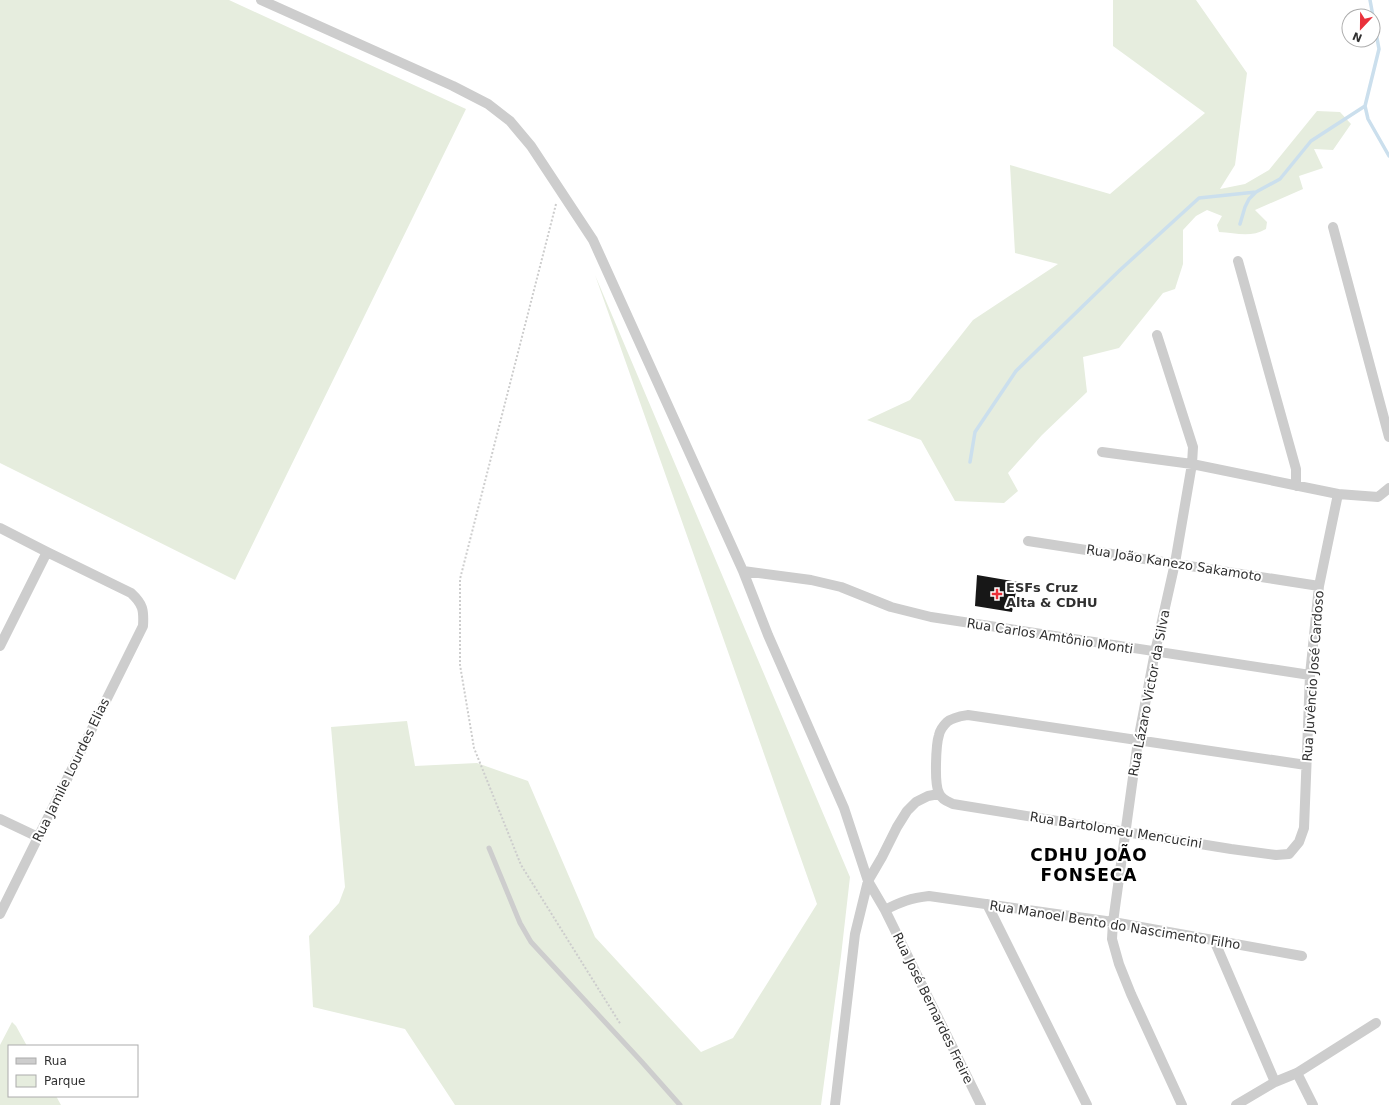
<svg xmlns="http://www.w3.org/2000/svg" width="1389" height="1105" viewBox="0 0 1389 1105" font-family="'DejaVu Sans',sans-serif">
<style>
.green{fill:#e6edde}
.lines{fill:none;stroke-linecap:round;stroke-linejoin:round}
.stream{stroke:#cbdfed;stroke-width:3.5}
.building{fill:#171717}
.path{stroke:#cdcdcd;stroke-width:2;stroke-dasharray:2 2;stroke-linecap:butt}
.lane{stroke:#cdcdcd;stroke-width:5}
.street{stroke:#cdcdcd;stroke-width:10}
.poi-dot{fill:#e9313b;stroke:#fff;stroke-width:1.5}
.labels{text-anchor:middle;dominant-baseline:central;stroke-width:4;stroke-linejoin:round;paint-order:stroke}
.street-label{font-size:13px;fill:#303030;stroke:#fff}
.poi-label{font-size:13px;font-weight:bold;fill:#303030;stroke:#fff;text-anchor:start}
.district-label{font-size:17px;font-weight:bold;letter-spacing:1px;fill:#000;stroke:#fff}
</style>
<rect width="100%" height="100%" fill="#fff"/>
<path class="green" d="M 0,0 L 229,0 L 466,109 L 235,580 L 0,463 Z
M 1113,0 L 1196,0 L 1247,73 L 1235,165 L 1220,189 L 1245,184 L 1269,170 L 1317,111 L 1340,112 L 1351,124 L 1333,150 L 1314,149 L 1323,168 L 1299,176 L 1303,189 L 1255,210 L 1267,222 L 1266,229 C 1251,238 1236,233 1219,232 L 1217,225 L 1222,216 L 1207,210 L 1196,216 L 1183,230 L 1183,264 L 1175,289 L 1163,293 L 1119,348 L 1083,357 L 1087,392 L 1042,435 L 1008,473 L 1018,491 L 1004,503 L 955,501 L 921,440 L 867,420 L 910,400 L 973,320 L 1058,264 L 1015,253 L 1010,165 L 1110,194 L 1205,113 L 1113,46 Z
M 595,275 L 850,877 L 841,956 L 821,1105 L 455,1105 L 405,1029 L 313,1007 L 309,936 L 339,903 L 345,887 L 331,727 L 407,721 L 415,766 L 477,763 L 528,781 L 595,937 L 701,1052 L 733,1038 L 817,904 Z
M 12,1022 L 16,1026 L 27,1046 L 9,1046 L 9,1096 L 56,1096 L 61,1105 L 0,1105 L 0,1045 Z"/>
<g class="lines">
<path class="stream" d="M 1370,0 L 1379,49 L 1365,106 L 1368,119 L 1389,156
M 1240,224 L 1245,207 L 1249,199 L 1256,192 L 1280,179 L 1311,141 L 1365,106
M 970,462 L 975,432 L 1016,371 L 1120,270 L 1199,198 L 1256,192"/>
</g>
<path class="building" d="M 977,575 L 1018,582 L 1012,612 L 975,606 Z"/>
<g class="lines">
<path class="path" d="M 556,204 L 460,579 L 460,665 L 474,748 L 521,865 L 621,1025"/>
<path class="lane" d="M 489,848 L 520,923 L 531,942 L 641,1061 L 680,1105"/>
<path class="street" d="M 261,0 L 453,86 L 488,104 L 510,121 L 531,146 L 593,240 L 743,571 L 768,635 L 844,808 L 868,881 L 885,910 L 981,1105
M 1333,227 L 1389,437
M 1238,261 L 1296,469 L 1296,486
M 1157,335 L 1193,447 L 1192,464 L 1175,563 L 1155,652 L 1138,741 L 1113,922 L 1112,939 L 1119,964 L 1131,994 L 1182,1105
M 1102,452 L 1192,464 L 1338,494 L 1378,497 L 1389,488
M 0,528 L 47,552 L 131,593 C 143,604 144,610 143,626 L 0,914
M 1028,541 L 1319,586
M 743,571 L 811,580 L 841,587 L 891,607 L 931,617 L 1310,675
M 0,646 L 47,552
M 1306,765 L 968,715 C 961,716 953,717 947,722 C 944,725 940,730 939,735 C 936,744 934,784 939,793 C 941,799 947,801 953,804 L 1231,849 L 1276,855 L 1289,854 L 1299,842 L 1304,828 L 1310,675 L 1319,586 L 1338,494
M 0,819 L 38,837
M 987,904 L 1087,1105
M 885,910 C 900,902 911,898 929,896 L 1113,922 L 1302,956
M 1214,940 L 1275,1082
M 1297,1073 L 1313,1105
M 835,1105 L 855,934 L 868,881 L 882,857 L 897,827 L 907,811 L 916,802 L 928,796 L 939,794
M 1236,1105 L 1275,1082 L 1297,1073 L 1376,1023"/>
</g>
<path class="poi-dot" d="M995 588h4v4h4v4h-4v4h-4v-4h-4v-4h4z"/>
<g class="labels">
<g class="street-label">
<text transform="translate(1174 563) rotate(9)">Rua João Kanezo Sakamoto</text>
<text transform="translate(1050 636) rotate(9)">Rua Carlos Amtônio Monti</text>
<text transform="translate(1313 676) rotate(-86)">Rua Juvêncio José Cardoso</text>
<text transform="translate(1149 693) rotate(-79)">Rua Lázaro Victor da Silva</text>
<text transform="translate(71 770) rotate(-64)">Rua Jamile Lourdes Elias</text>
<text transform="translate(1116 830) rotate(9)">Rua Bartolomeu Mencucini</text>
<text transform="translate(1115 925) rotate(9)">Rua Manoel Bento do Nascimento Filho</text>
<text transform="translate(933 1008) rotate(64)">Rua José Bernardes Freire</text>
</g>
<g class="poi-label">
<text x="1006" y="587">ESFs Cruz<tspan x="1006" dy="15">Alta &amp; CDHU</tspan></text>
</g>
<g class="district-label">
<text x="1089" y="855">CDHU JOÃO<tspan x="1089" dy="20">FONSECA</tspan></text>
</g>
</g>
<rect x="8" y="1045" width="130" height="52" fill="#ffffff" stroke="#acacac"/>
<rect x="16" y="1058" width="20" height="6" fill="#cdcdcd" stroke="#acacac"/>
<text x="44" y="1065" font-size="12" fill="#303030">Rua</text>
<rect x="16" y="1075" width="20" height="12" fill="#e6edde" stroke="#acacac"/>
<text x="44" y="1085" font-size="12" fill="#303030">Parque</text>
<g transform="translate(1361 28) rotate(202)"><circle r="19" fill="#ffffff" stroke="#acacac"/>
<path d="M0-3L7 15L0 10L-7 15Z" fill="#e9313b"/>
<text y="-6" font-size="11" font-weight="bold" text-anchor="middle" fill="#303030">N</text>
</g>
</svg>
